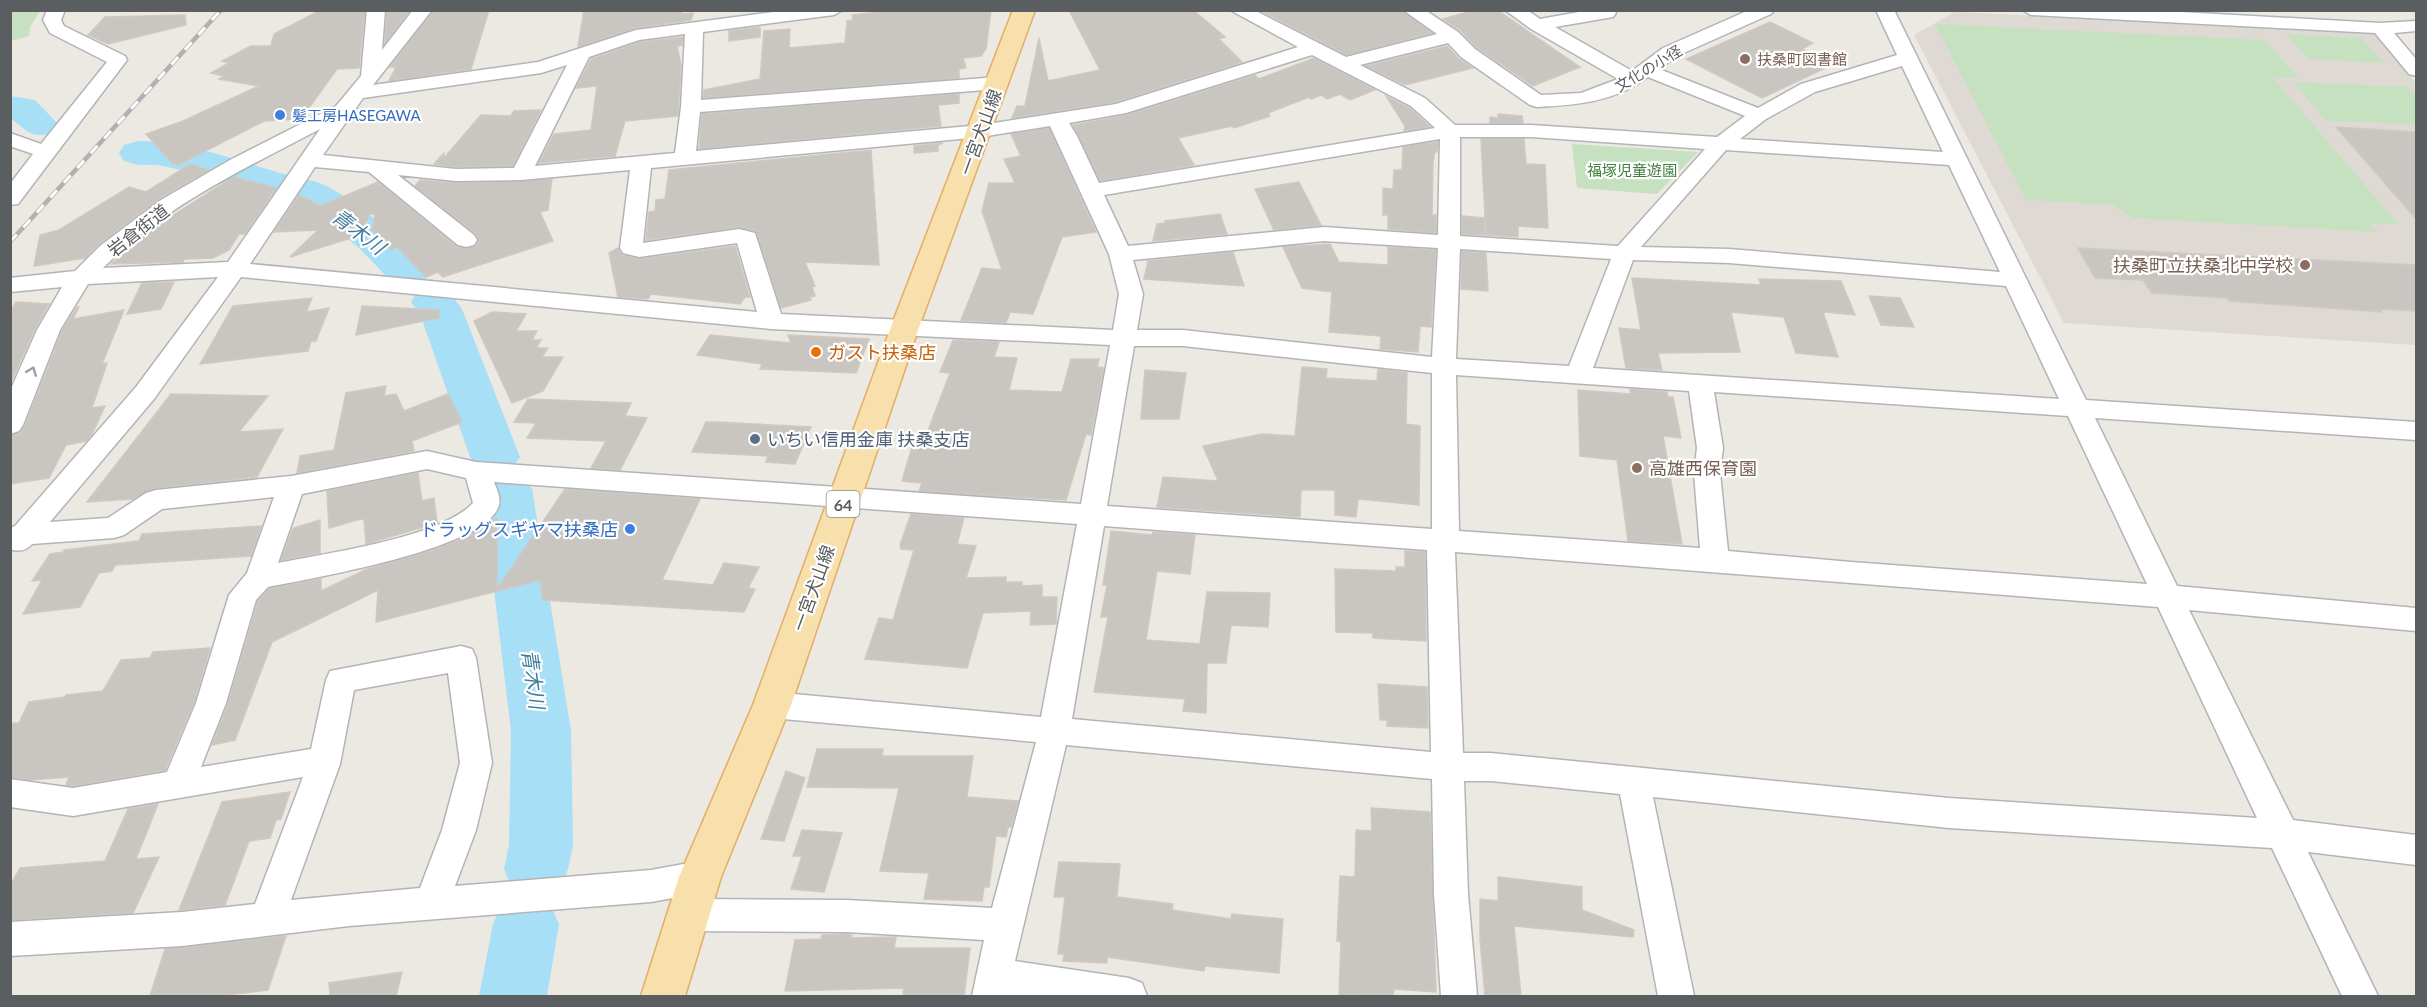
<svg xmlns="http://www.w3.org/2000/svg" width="2427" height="1007" viewBox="0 0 2427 1007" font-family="Lato,'Noto Sans JP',sans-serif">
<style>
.education{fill:#ded9d3}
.green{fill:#c5e1c0}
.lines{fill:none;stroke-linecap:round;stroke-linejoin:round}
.river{fill:#a7dff7;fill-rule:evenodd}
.building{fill:#c9c5c0;stroke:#d0c9c1;stroke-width:1.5}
.minor-casing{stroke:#b2b5b8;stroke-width:3}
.major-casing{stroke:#e4ad63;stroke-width:3}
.minor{fill:#fff;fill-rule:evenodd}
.major{fill:#f7e0ab;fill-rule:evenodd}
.rail-casing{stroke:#b0b1b1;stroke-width:4.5}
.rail{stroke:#fff;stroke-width:3;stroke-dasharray:10;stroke-linecap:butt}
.oneway{stroke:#9c9ea0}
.education-dot{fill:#8d6e63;stroke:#fff;stroke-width:2}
.shop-dot{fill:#3f7fe0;stroke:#fff;stroke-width:2}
.food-dot{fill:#e8710a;stroke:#fff;stroke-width:2}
.service-dot{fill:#5c6f8a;stroke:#fff;stroke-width:2}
.labels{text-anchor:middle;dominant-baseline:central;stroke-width:4.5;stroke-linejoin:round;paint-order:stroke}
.far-education-label{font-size:15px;fill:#785e54;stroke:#fff;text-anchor:start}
.far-street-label{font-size:15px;fill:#5a5e61;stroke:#fff}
.far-shop-label{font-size:15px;fill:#366cbe;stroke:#fff;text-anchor:start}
.far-park-label{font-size:15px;fill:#427f3c;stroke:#fff}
.shield{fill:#fff;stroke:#8c8e90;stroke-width:1.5}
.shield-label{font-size:16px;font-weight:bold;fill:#5a5e61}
.street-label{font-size:18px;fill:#5a5e61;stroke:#fff}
.education-label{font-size:18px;fill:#785e54;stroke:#fff;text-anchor:end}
.food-label{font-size:18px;fill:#c56008;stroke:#fff;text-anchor:start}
.service-label{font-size:18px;fill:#4e5e75;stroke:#fff;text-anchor:start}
.shop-label{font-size:18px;fill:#366cbe;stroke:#fff;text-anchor:end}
.water-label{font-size:20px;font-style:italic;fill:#437c9e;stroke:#fff}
</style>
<rect width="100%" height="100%" fill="#ece8e2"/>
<path class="education" d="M 1955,12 L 2373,32 L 2416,83 L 2416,345 L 2064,323 L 1914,35 Z"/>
<path class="green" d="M 10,11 L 40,11 L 30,27 L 29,36 L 11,41 Z
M 1935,24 L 2264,40 L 2299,78 L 2272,77 L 2398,224 L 2368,223 L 2377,232 L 2134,218 L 2114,205 L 2026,200 Z
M 2286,34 L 2361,38 L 2385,63 L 2308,59 Z
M 2293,82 L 2407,87 L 2416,96 L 2416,124 L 2326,121 Z
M 1572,144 L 1698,152 L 1657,194 L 1577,188 Z"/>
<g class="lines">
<path class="river" d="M 10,96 L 35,100 L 59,125 L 53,133 C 30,139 28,131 10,118 Z
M 138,141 C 187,141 241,162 288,175 L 294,183 C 298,182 303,180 307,180 C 337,181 413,249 429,274 L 423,283 L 408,287 L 393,283 L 359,248 L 333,227 L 293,200 L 287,192 L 274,195 L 227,180 L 158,165 L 138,165 L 124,161 L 119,153 L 124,145 Z
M 433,288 L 449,292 L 462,309 L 520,457 L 512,469 L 507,471 L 525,476 L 532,489 L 571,731 L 573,845 L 568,869 L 559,890 L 538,898 L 549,902 L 559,924 L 547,996 L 479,996 L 493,924 L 503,902 L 524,894 L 513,890 L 504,869 L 509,845 L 511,731 L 482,489 L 489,476 L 495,474 L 478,469 L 470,457 L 420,314 L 411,302 L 417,292 Z"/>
</g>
<path class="building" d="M 321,10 L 365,10 L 359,68 L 337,69 L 306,112 L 302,112 L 295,119 L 264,121 L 180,164 L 173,164 L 146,134 L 183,121 L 259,86 L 219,79 L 224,76 L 211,73 L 229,63 L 222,61 L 251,46 L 271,46 L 274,34 Z
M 387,10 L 410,10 L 385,43 Z
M 434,10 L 489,10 L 471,69 L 389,81 L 396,67 L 390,67 Z
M 584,10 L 682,10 L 682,14 L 693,13 L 691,20 L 635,28 L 578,47 Z
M 898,10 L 991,10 L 986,49 L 981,56 L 963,58 L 966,68 L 959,69 L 959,78 L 703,98 L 704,90 L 760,79 L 764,31 L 790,29 L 789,48 L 845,43 L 847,21 L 853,20 L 852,15 Z
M 1069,10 L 1193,10 L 1225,37 L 1219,39 L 1242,62 L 1115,102 L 1012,118 L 1017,106 L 1025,106 L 1039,38 L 1048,81 L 1100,70 Z
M 1260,10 L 1401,10 L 1432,33 L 1346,55 Z
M 1475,10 L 1497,10 L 1580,67 L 1533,86 L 1476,47 L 1460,30 L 1443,19 Z
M 185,15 L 186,25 L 108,44 L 88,35 L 105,17 Z
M 1770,22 L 1813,43 L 1802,49 L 1834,64 L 1762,98 L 1686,59 Z
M 760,27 L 760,37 L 729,41 L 729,31 Z
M 683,37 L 682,45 L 677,46 L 681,65 L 678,116 L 625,121 L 615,156 L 539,163 L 554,134 L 591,130 L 597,86 L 576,88 L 591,59 L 640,42 Z
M 1447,46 L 1459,59 L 1473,68 L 1405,85 L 1366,66 Z
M 1314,58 L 1375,90 L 1350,100 L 1340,94 L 1327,99 L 1321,95 L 1311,99 L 1309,97 L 1268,113 L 1270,116 L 1234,128 L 1232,126 L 1178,138 L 1194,165 L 1100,181 L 1073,125 L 1127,115 L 1255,75 L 1259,79 Z
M 959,94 L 959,103 L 938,105 L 941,126 L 699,149 L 702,114 Z
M 1386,96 L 1410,108 L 1430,127 L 1404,131 L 1405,126 Z
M 541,110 L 513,166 L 456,167 L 434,164 L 444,153 L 444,158 L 481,115 L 511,116 L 514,111 Z
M 1498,114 L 1522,116 L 1523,123 L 1490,123 L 1490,117 L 1498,118 Z
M 2336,127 L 2416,132 L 2416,219 Z
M 1049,128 L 1096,232 L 1062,237 L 1033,314 L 1010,312 L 1006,323 L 961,320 L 982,268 L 1002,270 L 982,211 L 989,183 L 1015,183 L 1004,159 L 1021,156 L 1011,134 Z
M 1481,139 L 1524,139 L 1526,164 L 1545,165 L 1548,228 L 1518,226 L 1518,237 L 1486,235 Z
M 1438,142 L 1437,152 L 1435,152 L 1433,162 L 1432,215 L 1436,215 L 1436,233 L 1388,229 L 1388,215 L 1383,215 L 1383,188 L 1393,189 L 1394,170 L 1402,170 L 1403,147 Z
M 943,143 L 938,145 L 938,151 L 914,153 L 914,146 Z
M 871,150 L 879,265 L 805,262 L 815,286 L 812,287 L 815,296 L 810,297 L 811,300 L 781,308 L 756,231 L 739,227 L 646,240 L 649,212 L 655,211 L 656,200 L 665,199 L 669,170 Z
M 190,164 L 209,170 L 160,198 L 99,244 L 85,258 L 34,266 L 40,235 L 59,230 L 129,187 L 146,192 Z
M 233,177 L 276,188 L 245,234 L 239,234 L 229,250 L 213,258 L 184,259 L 183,262 L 111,264 L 153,228 Z
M 552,179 L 548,210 L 540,212 L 553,241 L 443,277 L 438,272 L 426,277 L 397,247 L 392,250 L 372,231 L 375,215 L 370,213 L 361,235 L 290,257 L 318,230 L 274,232 L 299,195 L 320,206 L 378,182 L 457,247 L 467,249 L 476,246 L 479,241 L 476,234 L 415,186 L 420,180 L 456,183 Z
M 1299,182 L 1321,225 L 1274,230 L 1255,189 Z
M 1220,214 L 1227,234 L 1153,241 L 1157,224 L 1165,223 L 1165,221 Z
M 1462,216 L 1485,218 L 1485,235 L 1462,234 Z
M 1330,244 L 1339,262 L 1388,265 L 1388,247 L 1436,250 L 1431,327 L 1420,326 L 1418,352 L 1380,349 L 1381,336 L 1329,332 L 1332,292 L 1302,288 L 1283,247 Z
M 735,246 L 750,297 L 745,297 L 740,304 L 651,294 L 648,299 L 618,297 L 609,253 L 618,248 L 622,255 L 639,259 Z
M 2078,248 L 2416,265 L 2416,311 L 2380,309 L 2382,312 L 2230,301 L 2227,298 L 2152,293 L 2143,280 L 2095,278 Z
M 1462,251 L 1486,253 L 1488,291 L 1461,289 Z
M 1233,252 L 1244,286 L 1144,279 L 1148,261 Z
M 1632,278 L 1761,285 L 1759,279 L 1841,281 L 1855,315 L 1823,312 L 1838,357 L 1796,353 L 1784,317 L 1731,312 L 1740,352 L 1658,353 L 1662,370 L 1626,368 L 1619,328 L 1641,330 Z
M 174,282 L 161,309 L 127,314 L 142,283 Z
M 1869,296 L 1900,298 L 1914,327 L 1881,325 Z
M 312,298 L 306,312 L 329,308 L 316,341 L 311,341 L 308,351 L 200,364 L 233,306 Z
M 16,302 L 49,304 L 35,329 L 10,384 L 10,312 Z
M 362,306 L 439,310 L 439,318 L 356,335 Z
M 77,307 L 79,307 L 73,319 L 124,310 L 102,364 L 107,363 L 92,408 L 105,406 L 92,434 L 86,441 L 66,445 L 49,478 L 10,484 L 10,436 L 20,433 L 25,426 L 62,331 Z
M 492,312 L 526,314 L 516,331 L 537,331 L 532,340 L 541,340 L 536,348 L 548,348 L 542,357 L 563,357 L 543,391 L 512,403 L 474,321 Z
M 710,335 L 791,343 L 788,335 L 869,339 L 856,373 L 760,369 L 762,364 L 697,355 Z
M 953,340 L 999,342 L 994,357 L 1017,358 L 1009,390 L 1062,392 L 1071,359 L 1099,359 L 1097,367 L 1104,368 L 1093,425 L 1091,435 L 1086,434 L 1066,500 L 919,491 L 922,483 L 902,481 L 914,440 L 924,441 L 950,373 L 940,372 Z
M 1302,367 L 1327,369 L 1326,378 L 1377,381 L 1378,369 L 1407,373 L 1406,424 L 1420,426 L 1419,505 L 1358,499 L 1356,517 L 1335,515 L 1335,490 L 1301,490 L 1300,517 L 1157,507 L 1163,477 L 1218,481 L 1203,446 L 1262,434 L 1295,436 Z
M 1145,370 L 1186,373 L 1179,419 L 1141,419 Z
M 386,386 L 384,396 L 396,394 L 404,411 L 448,394 L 462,422 L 412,441 L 414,451 L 297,473 L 300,456 L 334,450 L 346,393 Z
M 1630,389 L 1667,392 L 1668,397 L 1673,397 L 1681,438 L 1663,436 L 1682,544 L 1628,541 L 1617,460 L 1580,456 L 1578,390 L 1631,394 Z
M 171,394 L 268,396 L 239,432 L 283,429 L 257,477 L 156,488 L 133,499 L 87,502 Z
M 528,399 L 631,403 L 625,416 L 647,418 L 620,470 L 591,468 L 606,441 L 527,438 L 536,423 L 514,422 Z
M 706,422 L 717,422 L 811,427 L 795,464 L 766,462 L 768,456 L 692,452 Z
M 418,473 L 422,501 L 434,498 L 437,523 L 366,544 L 364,518 L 329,528 L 327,491 Z
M 565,489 L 700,499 L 662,580 L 713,585 L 724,563 L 759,567 L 748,588 L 755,589 L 744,612 L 543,600 L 540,580 L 376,622 L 378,590 L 272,642 L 235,740 L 212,745 L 228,704 L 258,601 L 269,589 L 321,579 L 321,591 L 367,569 L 430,551 L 462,539 L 497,518 L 497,589 Z
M 911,514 L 964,518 L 957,544 L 976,546 L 966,578 L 1006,577 L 1006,582 L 1022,582 L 1022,586 L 1042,585 L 1042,597 L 1057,597 L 1056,624 L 1030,625 L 1031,611 L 983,613 L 967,668 L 865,659 L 879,618 L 893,620 L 914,550 L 901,549 L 900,545 Z
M 320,520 L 320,553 L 281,560 L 293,528 Z
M 261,526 L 251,556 L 115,565 L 112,571 L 99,573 L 80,607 L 23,614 L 42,580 L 32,581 L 50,554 L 64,552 L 64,550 L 139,541 L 142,534 Z
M 1111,531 L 1152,535 L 1153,532 L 1195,535 L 1190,574 L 1157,571 L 1146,640 L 1200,644 L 1207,592 L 1270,593 L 1268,627 L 1231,625 L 1226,663 L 1207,663 L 1206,713 L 1183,711 L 1185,699 L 1094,692 L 1108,617 L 1101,617 L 1107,585 L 1103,585 Z
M 1405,551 L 1425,552 L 1426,641 L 1373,638 L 1373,633 L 1336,632 L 1335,569 L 1396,571 L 1396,567 L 1405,567 Z
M 210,648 L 194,702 L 165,770 L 73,786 L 66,785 L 69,777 L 30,780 L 10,777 L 10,723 L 19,723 L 29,702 L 65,697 L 66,695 L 103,691 L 121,660 L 150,658 L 153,652 Z
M 1378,684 L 1427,687 L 1428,728 L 1387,726 L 1387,720 L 1380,720 Z
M 817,749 L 883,749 L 882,756 L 973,756 L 967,797 L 1018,801 L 1011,827 L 1008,827 L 1006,837 L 996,836 L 989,887 L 984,887 L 982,901 L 924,899 L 929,873 L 880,871 L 899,788 L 807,787 Z
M 786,771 L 805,778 L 784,841 L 761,839 Z
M 290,792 L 281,819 L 276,820 L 270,838 L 249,841 L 225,905 L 179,910 L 222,802 Z
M 158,804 L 136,859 L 159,857 L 133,913 L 10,920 L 10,886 L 20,868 L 105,861 L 128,809 Z
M 1371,808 L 1430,812 L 1436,992 L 1394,989 L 1393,996 L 1339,995 L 1341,942 L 1337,941 L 1340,876 L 1355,877 L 1356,830 L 1372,831 Z
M 802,830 L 842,833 L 824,892 L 791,889 L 802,856 L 793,856 Z
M 1059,862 L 1120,864 L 1117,897 L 1173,904 L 1172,910 L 1231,919 L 1232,914 L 1283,919 L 1279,973 L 1205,966 L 1204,971 L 1107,957 L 1107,963 L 1063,961 L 1064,954 L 1058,954 L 1065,897 L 1054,897 Z
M 1498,877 L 1582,887 L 1582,910 L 1634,930 L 1633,937 L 1514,926 L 1521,996 L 1485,996 L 1480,939 L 1480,899 L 1498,901 Z
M 847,934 L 852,935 L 851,938 L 896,937 L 894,948 L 970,948 L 964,996 L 903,996 L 904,988 L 785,991 L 795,940 L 821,939 L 822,935 Z
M 286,936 L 268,990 L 218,996 L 150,996 L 165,949 Z
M 402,972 L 396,996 L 330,996 L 329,983 Z"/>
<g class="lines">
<g class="minor-casing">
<path id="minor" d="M 47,10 L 65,10 L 61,20 L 64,26 L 125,56 L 127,60 L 18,204 L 10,205 L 10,184 L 33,154 L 10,146 L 10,133 L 41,144 L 107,62 L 50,33 L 43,20 Z
M 367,10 L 385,10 L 382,50 L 413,10 L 432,10 L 373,85 L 538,62 L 636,30 L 788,10 L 843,10 L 834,15 L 703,32 L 701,100 L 998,77 L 1005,79 L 1008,83 L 1005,87 L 998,89 L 700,112 L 696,151 L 981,125 L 1116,104 L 1298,47 L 1230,10 L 1254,10 L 1346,57 L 1437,34 L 1403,10 L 1425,10 L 1458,32 L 1475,49 L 1541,95 L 1581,93 L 1618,79 L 1531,29 L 1505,10 L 1527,10 L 1540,19 L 1590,10 L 1614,10 L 1616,13 L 1613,17 L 1555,27 L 1632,71 L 1663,48 L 1749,10 L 1774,10 L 1771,14 L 1677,56 L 1659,69 L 1758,108 L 1801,84 L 1897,55 L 1876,10 L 1894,10 L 2086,400 L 2416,422 L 2416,440 L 2095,418 L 2177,586 L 2416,608 L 2416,631 L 2189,610 L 2293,820 L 2416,835 L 2416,865 L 2308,852 L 2378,996 L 2342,996 L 2272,848 L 1949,828 L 1653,797 L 1694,996 L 1658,996 L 1620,794 L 1491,781 L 1464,781 L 1468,894 L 1477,996 L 1441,996 L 1434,894 L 1432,779 L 1066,745 L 1015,961 L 1129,978 L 1142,983 L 1147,996 L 1008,995 L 1008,996 L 972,996 L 984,940 L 847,932 L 688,931 L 676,927 L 671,915 L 676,903 L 688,899 L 847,900 L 992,908 L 1036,742 L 772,718 L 761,714 L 757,705 L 761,696 L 772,692 L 1041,717 L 1077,524 L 494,482 C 497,490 502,499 498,508 C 480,550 313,578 268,587 L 256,600 L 226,703 L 201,767 L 311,749 L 326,680 L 330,671 L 461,646 L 472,649 L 476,658 L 492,763 L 476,830 L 455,886 L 651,870 L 700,861 L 712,866 L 717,877 L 712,888 L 700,893 L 651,902 L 349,926 L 182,946 L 10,956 L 10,922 L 182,912 L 255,904 L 303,777 L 73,816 L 10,807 L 10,779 L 73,788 L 167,772 L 196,703 L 229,595 L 247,573 L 274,497 L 162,509 L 124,535 L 114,538 L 32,544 C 26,551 19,552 10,549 L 10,528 L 15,526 L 136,387 L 218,277 L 88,284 L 60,330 L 23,425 L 19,431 L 10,434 L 10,391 L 37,330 L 62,287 L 10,292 L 10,278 L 75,271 L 100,246 L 161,200 L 230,160 L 336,106 L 361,76 ZM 685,34 L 681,107 L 675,153 L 535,166 L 589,57 L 639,40 ZM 1448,43 L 1461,57 L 1530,105 L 1537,107 C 1577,105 1614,102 1648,77 L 1745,116 L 1717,137 L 1531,125 L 1455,125 L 1425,98 L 1360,65 ZM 1312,55 L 1411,106 L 1435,128 L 1099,183 L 1077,136 L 1069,123 L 1126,113 ZM 567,65 L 514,168 L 456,169 L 323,155 L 363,98 L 541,73 ZM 1902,66 L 1943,152 L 1740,139 L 1766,119 L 1815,92 ZM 1050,126 L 1109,254 L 1119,294 L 1113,330 L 781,314 L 755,233 L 739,229 L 643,243 L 651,168 L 981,137 ZM 320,129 L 228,262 L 103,268 C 164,206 244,169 320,129 ZM 1460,137 L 1531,137 L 1705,149 L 1618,246 L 1460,236 ZM 1440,139 L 1438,235 L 1324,227 L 1128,246 L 1104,195 ZM 1726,150 L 1949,165 L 2000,272 L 1729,249 L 1641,247 ZM 315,167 L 369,172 L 458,245 L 466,247 L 474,245 L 477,240 L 474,235 L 398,175 L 456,181 L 521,180 L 630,170 L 620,248 L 623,253 L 639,257 L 737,243 L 757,312 L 250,264 ZM 1324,241 L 1438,248 L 1432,357 L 1183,330 L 1137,330 L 1143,294 L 1133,260 ZM 1460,249 L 1611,259 L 1569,366 L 1456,359 ZM 1633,260 L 1729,263 L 2006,286 L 2059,399 L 1593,368 ZM 241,277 L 771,329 L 1110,345 L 1081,504 L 476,462 L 427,451 L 291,476 L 156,490 L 146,493 L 108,518 L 50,522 L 154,399 ZM 1134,346 L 1183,346 L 1432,373 L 1432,529 L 1107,506 ZM 1456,375 L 1689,391 L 1697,448 L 1694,473 L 1700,548 L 1459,531 ZM 1714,392 L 2068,416 L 2147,584 L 1851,562 L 1728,551 L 1720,473 L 1723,448 ZM 427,469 L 466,478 L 473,503 C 440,538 327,553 278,563 L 302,494 ZM 1104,526 L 1427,550 L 1431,752 L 1072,719 ZM 1455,552 L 2158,607 L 2257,818 L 1949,798 L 1491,753 L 1463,753 ZM 448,673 L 460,763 L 442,830 L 420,888 L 291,900 L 340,764 L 354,690 Z
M 2022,10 L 2145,10 L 2380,23 L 2416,21 L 2416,31 L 2394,33 L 2416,59 L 2416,76 L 2409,74 L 2375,33 L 2031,15 Z"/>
</g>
<g class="major-casing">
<path id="major" d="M 1013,10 L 1035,10 L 919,327 L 791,705 L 721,877 L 685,996 L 641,996 L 679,877 L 753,705 L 891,327 Z"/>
</g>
<use href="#minor" class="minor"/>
<use href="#major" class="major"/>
<g class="rail-casing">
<path id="rail" d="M 10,242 L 221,10"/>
</g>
<use href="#rail" class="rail"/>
</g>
<defs><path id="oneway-chevron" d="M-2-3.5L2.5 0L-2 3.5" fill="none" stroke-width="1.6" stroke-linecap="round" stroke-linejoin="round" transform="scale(1.5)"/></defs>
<use class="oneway" href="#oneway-chevron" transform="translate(32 371) rotate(-69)"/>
<g class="education-dot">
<circle cx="1745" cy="59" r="6"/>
<circle cx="2305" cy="265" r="6"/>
<circle cx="1637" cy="468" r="6"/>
</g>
<g class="shop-dot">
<circle cx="280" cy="115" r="6"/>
<circle cx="630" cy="529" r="6"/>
</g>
<circle class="food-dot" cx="816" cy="352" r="6"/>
<circle class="service-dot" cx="755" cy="439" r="6"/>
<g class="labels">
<g class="far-education-label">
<text x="1757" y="59">扶桑町図書館</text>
</g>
<g class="far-street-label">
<text transform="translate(1648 68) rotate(-31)">文化の小径</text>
</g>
<g class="far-shop-label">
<text x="292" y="115">髪工房HASEGAWA</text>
</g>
<g class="far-park-label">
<text x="1632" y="170">福塚児童遊園</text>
</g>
<rect class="shield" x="826.5" y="491" width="33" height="26" rx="4.5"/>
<g class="shield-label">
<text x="843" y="504">64</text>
</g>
<g class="street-label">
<text transform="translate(980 132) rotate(-70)">一宮犬山線</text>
<text transform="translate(138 230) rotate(-38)">岩倉街道</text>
<text transform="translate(813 588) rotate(-70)">一宮犬山線</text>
</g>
<g class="education-label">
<text x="2293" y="265">扶桑町立扶桑北中学校</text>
<text x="1649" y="468" text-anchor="start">高雄西保育園</text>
</g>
<g class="food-label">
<text x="828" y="352">ガスト扶桑店</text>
</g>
<g class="service-label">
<text x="767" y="439">いちい信用金庫 扶桑支店</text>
</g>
<g class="shop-label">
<text x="618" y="529">ドラッグスギヤマ扶桑店</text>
</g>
<g class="water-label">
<text transform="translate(359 231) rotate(37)">青木川</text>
<text transform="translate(534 679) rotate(82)">青木川</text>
</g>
</g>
<rect width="2427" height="1007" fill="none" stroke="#5a5e61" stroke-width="24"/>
</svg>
